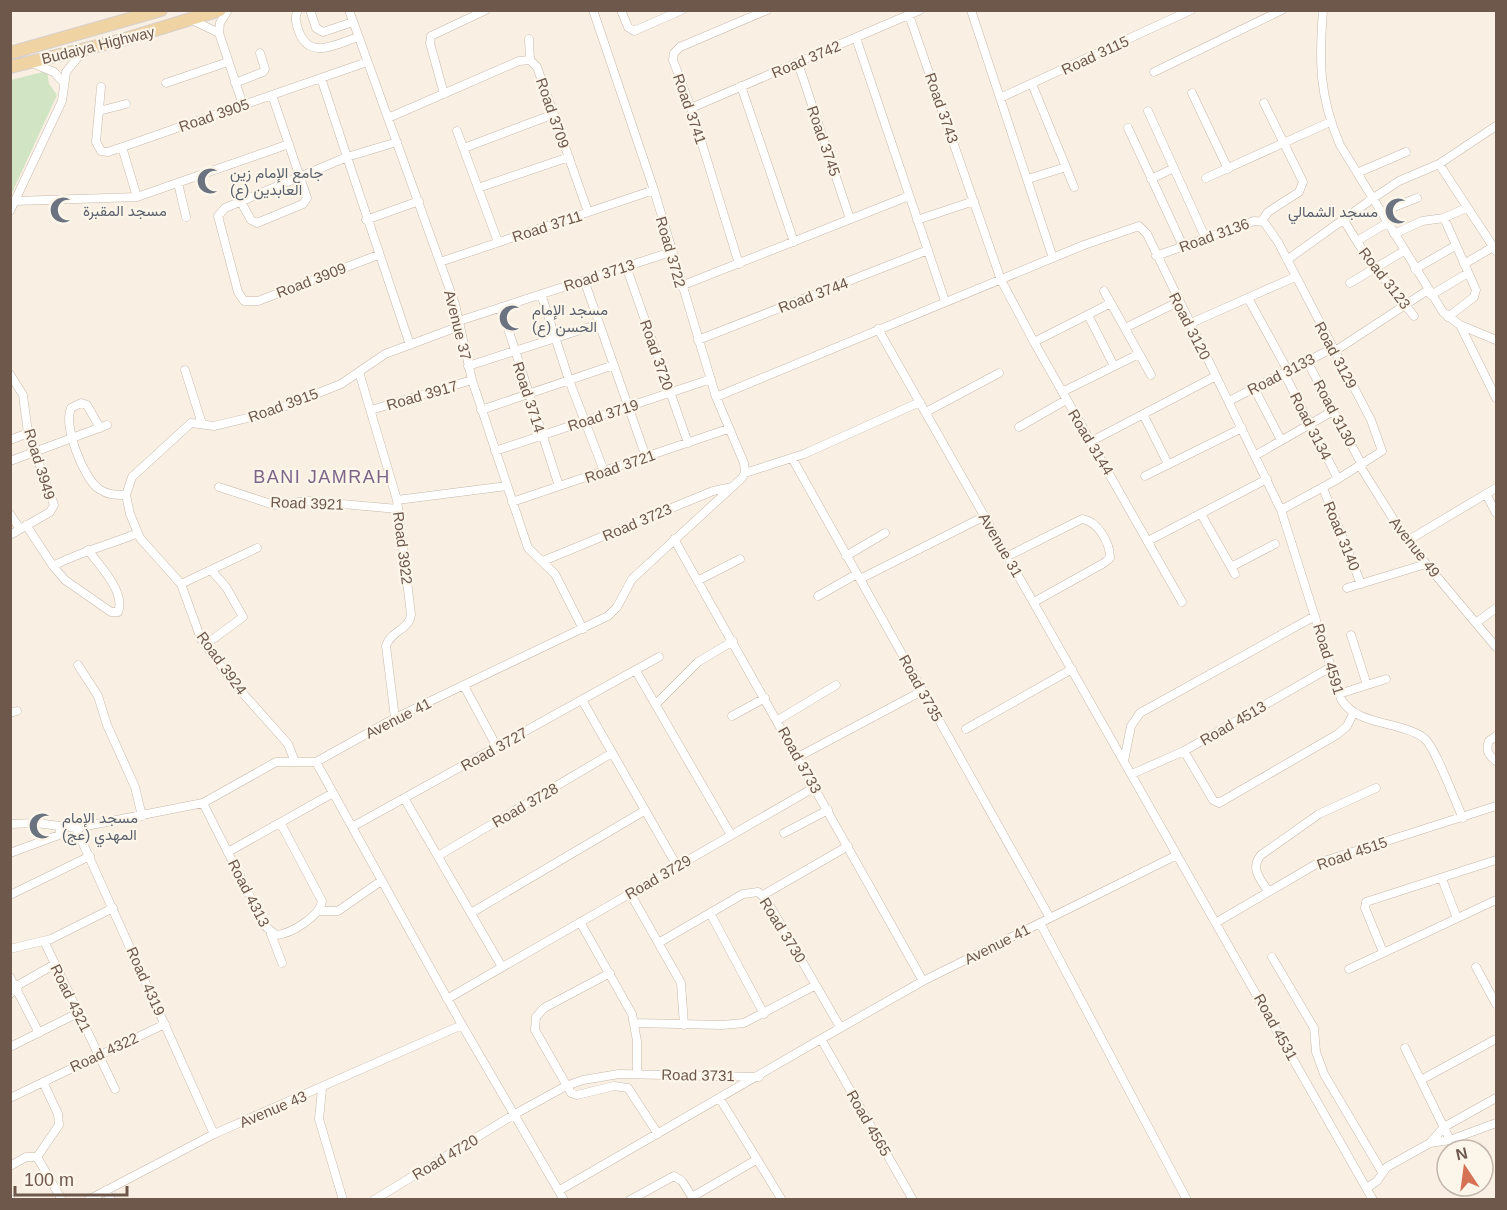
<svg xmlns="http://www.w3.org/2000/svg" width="1507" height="1210" viewBox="0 0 1507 1210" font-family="Helvetica,Vazirmatn,sans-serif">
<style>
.green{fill:#d1e4c4}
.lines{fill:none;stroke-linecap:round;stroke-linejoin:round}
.street-casing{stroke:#c8b8ab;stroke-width:9}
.primary-casing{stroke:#d6d0cd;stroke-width:14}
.street{stroke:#fff;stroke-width:8}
.primary{stroke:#f0d3a3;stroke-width:12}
.labels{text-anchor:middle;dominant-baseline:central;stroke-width:4.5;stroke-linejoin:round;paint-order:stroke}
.street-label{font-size:15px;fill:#6e584c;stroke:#fcf5e9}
.worship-label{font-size:15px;fill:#5b616d;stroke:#fcf5e9;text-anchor:start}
.quarter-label{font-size:18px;letter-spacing:1.5px;fill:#7d658a;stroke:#fcf5e9}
</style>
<rect width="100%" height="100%" fill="#f9f0e3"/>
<path class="green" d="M 47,71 L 49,84 L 57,95 L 11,195 L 11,80 Z"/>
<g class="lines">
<g class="street-casing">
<path id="street" d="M 228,10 L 220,23 L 219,33 L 243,105
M 298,10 C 294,17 296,22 298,29 C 308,61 335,45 358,37
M 310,10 L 316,28 L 323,32 L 353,22
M 349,10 L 455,304 L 472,380 L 528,548 L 555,574 L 583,629
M 621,10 L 628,27 L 634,31 L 682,10
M 971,10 L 1053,258
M 1323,10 C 1319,62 1319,96 1340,145 L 1443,312 L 1460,325 L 1496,340
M 909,15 L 1001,280 L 1034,342 L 1182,602
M 192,20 L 219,33
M 856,38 L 945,301
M 529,39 L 530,60
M 32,63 L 54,72 L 64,83
M 798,63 L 850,219
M 1154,72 L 1282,10
M 321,78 L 347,157 L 397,142
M 166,83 L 228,62
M 235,83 L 263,72 L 265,69 L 260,53
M 1032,84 L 1074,187
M 741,86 L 794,242
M 101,87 L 96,142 L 101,151 L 108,152 L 367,62
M 1192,93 L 1228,169
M 444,94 L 430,43 L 431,36 L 486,10
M 1000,98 L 1191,10
M 691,108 L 920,10
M 99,111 L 126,104
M 1148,111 L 1206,239
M 388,118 L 519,61 L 530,60 L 537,67 L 588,212
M 1128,128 L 1183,246
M 457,131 L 498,242
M 122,147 L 137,197
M 464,148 L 554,114
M 1439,164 L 1496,251
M 1357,173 L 1406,152
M 1206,178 L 1330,122
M 1028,179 L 1066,167
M 1151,179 L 1174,168
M 178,183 L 186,217
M 478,188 L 569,157
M 15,201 L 137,197 L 289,144
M 241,202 L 251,220 L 257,223 L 303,204 L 307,198 L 272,95
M 10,211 L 62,101 L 66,72 L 83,51
M 1381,212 L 1417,198
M 1444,218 L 1476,290 L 1474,297 L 1448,317
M 1343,219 L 1368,259 L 1414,316
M 366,220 L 419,201
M 917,220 L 974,201
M 1262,221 L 1268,212 L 1299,192 L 1303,182 L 1264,103
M 1394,234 L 1422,221 L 1444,218 L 1466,208
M 1357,241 L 1387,223
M 378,255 L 258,301 L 244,301 L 238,292 L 218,216 L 225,208 L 347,157 L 410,345
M 1156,256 L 1254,221 L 1264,222 L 1278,242 L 1371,420 L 1382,451 L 1338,479 L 1281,510
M 1287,260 L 1372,199 L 1399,181 L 1439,164 L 1496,126
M 440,262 L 654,190
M 739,264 L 691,108 L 673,60 L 674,53 L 680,47 L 767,10
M 1464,264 L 1493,247
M 626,266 L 688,443
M 1415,269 L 1455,246
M 584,280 L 646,457
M 1350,283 L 1404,251
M 681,286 L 909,196
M 1104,291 L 1151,375
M 541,294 L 569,380 L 604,471
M 1431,295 L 1468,273
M 1248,298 L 1288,371
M 501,307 L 559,486
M 1088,315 L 1114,366
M 459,321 L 671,252
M 1189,324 L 1295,277
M 1460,325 L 1496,398
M 1125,328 L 1178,302
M 878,329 L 1373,1200
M 698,340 L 928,250
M 1034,342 L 1111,303
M 1335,351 L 1428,290
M 1307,361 L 1362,465
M 468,366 L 599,324
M 185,370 L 202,424
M 359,372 L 397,500 L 411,614 C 410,630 391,630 386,646 L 395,718
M 1284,373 L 1338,479
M 10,374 L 23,395 L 28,433 L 54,505 L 50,512 L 10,535
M 1254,388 L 1281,440
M 1062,392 L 1139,354
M 716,397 L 1084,245 L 1139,226 L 1147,234 L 1281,510 L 1341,699 C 1356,726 1401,721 1424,738 C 1436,748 1455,802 1463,818
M 1229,401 L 1333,348
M 371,410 L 472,380
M 481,410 L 614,365
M 926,412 L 999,373
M 1143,414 L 1168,464
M 1019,427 L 1066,400
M 100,428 L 87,405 L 81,403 L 71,408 C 63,425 83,478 99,489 C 108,495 115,495 126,495
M 10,440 L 28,433
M 1090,442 L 1216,376
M 495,451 L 711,379
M 1256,455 L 1333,411
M 792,458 L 1050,918
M 10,461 L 107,425
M 1360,466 L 1407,541 L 1496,647
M 745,473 L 804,454 L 920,402
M 1145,476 L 1242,428
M 219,487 L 274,505 L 308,501 L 398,509
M 1323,488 L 1361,584
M 1486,494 L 1496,513
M 397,500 L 507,486
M 512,502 L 728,429
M 10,514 L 20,529
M 1201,514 L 1235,574
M 26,525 L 53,566 L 65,580 L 111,612 L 118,612 C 126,592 99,565 88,550
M 674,539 L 923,981
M 1148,541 L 1267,479
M 1407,541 L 1496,488
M 846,556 L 885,533
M 1008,556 L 1082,519 C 1098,521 1110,543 1110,558 L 1104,563 L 1034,602
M 543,561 L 713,491 L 732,487
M 53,566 C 80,552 109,545 138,533
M 1231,567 L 1275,544
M 860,579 L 985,516
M 699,580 L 740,559
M 181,584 L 257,548
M 1347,588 L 1426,564
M 818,596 L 857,574
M 1476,623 L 1496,608
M 1351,635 L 1367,685
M 205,645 L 243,617 L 226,587 L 211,570
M 78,665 L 98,696 L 107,725 L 135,787 L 142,816
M 636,671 L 731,835
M 464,686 L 497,747
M 1339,694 L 1386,679
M 582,700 L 677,866
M 656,704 L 698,662 L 733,641
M 10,713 L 17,711
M 732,716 L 765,698
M 778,720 L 836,685
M 966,729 L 1072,669
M 1496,736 L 1489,741 C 1485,750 1489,756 1496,761
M 1184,751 L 1213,800 L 1219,803 L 1338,734 L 1347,726 L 1354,712
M 798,757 L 922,691
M 1124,761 L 1131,726 L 1140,713 L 1315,616
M 295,762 L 288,744 L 231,680 L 201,639 L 181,584 L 140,538 L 130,514 L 126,495 L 132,477 L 191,423 L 214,426 L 268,413 L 341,384 L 385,354 L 460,326
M 316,762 L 462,1025 L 564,1200
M 1132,774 L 1184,751 L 1331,667
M 404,798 L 502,967
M 203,803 L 265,926 L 276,935 C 291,934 320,916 322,901 L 281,824
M 10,824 L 36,823 L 76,828 L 203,803 L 276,762 L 316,762 L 395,718 L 608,616 L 617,607 L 632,579 L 742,478 L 745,473 L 744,463 L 716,397 L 654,190 L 593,10
M 352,827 L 659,657
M 76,828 L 214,1134
M 784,833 L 828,810
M 228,852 L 333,793
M 10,853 L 59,835 L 60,828
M 438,856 L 612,753
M 1442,879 L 1457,918
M 1268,891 C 1260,879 1250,868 1261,855 L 1319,814 L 1376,788
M 630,893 L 681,983 L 684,1025
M 10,895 L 90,856
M 763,895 L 848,846
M 319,911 L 338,911 L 381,881
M 471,913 L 644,811
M 710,913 L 764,1014
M 580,922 L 632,1014 L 637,1041 L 637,1074
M 1217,922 L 1318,863 L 1496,806
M 1040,923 L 1187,1200
M 271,934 L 282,963
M 44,941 L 115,1089
M 660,942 L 743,894 L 758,892 L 766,899 L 840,1027
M 10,949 L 51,939 L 113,908
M 1383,952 L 1365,908 L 1366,902 L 1496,860
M 1272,957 L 1314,1028 L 1316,1052 L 1324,1074 L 1382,1172
M 1476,967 L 1496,1004
M 1349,969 L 1496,900
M 610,973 L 544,1008 L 536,1017 L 535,1030 L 571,1093 L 577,1095 L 614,1086 L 628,1088 L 658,1134
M 10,977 L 39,1033
M 10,994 L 20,984 L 55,964
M 447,999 L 815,787
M 635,1023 L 722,1025 L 744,1023 L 816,985
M 10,1047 L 78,1013
M 1405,1048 L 1450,1140
M 1421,1080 L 1496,1039
M 322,1089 L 319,1119 L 343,1200
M 10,1098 L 165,1024
M 720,1099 L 782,1200
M 1430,1143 L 1450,1140 L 1496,1123
M 37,1157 L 59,1125 L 58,1114 L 43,1082
M 10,1166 L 26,1157 L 37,1157 L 62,1200
M 1367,1188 L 1377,1181 L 1387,1167 L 1430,1143 L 1444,1127 L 1496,1098
M 106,1190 L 111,1200
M 560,1190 L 821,1039
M 10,1199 L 11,1200
M 88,1200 L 214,1134 L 462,1025
M 374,1200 L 515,1114 L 566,1086 L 583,1080 L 619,1074 L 759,1077
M 630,1200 L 674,1176 L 682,1181 L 692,1197 L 756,1160
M 913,1200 L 821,1039 L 923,981 L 1177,855"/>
</g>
<g class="primary-casing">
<path id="primary" d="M 10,53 L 161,10
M 10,67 L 122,40 L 220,10"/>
</g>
<use href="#street" class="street"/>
<use href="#primary" class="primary"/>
</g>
<defs>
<g id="mosque-bare" transform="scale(2.07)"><path d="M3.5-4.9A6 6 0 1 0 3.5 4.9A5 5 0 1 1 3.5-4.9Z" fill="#6b7280" stroke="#fcf5e9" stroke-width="2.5" paint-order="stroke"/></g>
</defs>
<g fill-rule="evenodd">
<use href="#mosque-bare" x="210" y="181"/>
<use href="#mosque-bare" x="63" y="210"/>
<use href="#mosque-bare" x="1398" y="211"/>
<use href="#mosque-bare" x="512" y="318"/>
<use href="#mosque-bare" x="42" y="826"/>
</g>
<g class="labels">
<g class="street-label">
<text transform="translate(98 45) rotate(-14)">Budaiya Highway</text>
<text transform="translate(1095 55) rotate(-25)">Road 3115</text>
<text transform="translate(806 59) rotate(-23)">Road 3742</text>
<text transform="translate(942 108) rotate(71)">Road 3743</text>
<text transform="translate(690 109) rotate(71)">Road 3741</text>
<text transform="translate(553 113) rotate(71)">Road 3709</text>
<text transform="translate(214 115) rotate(-19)">Road 3905</text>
<text transform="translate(824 141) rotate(71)">Road 3745</text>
<text transform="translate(547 226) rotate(-18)">Road 3711</text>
<text transform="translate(1214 235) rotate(-20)">Road 3136</text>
<text transform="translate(671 252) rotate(74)">Road 3722</text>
<text transform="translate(599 275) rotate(-18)">Road 3713</text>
<text transform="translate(1385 278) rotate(52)">Road 3123</text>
<text transform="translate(311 280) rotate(-21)">Road 3909</text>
<text transform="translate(813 295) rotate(-21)">Road 3744</text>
<text transform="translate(458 325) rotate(76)">Avenue 37</text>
<text transform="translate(1190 326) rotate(63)">Road 3120</text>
<text transform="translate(657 355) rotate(71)">Road 3720</text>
<text transform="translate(1336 355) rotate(62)">Road 3129</text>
<text transform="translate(1281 374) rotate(-27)">Road 3133</text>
<text transform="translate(422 395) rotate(-16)">Road 3917</text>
<text transform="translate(529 397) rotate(72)">Road 3714</text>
<text transform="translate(283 405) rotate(-20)">Road 3915</text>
<text transform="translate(1335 413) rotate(62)">Road 3130</text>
<text transform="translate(603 415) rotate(-18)">Road 3719</text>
<text transform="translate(1311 426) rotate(63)">Road 3134</text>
<text transform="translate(1091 442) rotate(59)">Road 3144</text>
<text transform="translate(40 464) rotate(73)">Road 3949</text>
<text transform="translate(620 466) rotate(-19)">Road 3721</text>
<text transform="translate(307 503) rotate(2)">Road 3921</text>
<text transform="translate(637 522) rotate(-23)">Road 3723</text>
<text transform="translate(1342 536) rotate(68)">Road 3140</text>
<text transform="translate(1001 545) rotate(60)">Avenue 31</text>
<text transform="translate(1415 547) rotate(52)">Avenue 49</text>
<text transform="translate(403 548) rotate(83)">Road 3922</text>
<text transform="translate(1329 659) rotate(73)">Road 4591</text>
<text transform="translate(222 663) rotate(54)">Road 3924</text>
<text transform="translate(921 688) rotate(61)">Road 3735</text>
<text transform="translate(398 718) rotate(-27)">Avenue 41</text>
<text transform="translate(1233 723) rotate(-30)">Road 4513</text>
<text transform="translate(494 749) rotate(-29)">Road 3727</text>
<text transform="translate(800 760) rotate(61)">Road 3733</text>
<text transform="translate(525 805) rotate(-30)">Road 3728</text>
<text transform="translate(1352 853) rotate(-19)">Road 4515</text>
<text transform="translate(658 877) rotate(-30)">Road 3729</text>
<text transform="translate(249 893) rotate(63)">Road 4313</text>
<text transform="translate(783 930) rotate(58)">Road 3730</text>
<text transform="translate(997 944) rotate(-27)">Avenue 41</text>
<text transform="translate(146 981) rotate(66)">Road 4319</text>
<text transform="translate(71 998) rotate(64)">Road 4321</text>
<text transform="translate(1276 1027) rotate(61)">Road 4531</text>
<text transform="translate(104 1052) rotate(-25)">Road 4322</text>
<text transform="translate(698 1075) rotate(1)">Road 3731</text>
<text transform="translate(273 1109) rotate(-23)">Avenue 43</text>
<text transform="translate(869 1123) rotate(60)">Road 4565</text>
<text transform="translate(445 1157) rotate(-31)">Road 4720</text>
</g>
<g class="worship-label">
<text x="230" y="172">جامع الإمام زين<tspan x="230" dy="17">العابدين (ع)</tspan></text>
<text x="83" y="210">مسجد المقبرة</text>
<text x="1378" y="211" text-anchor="end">مسجد الشمالي</text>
<text x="532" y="309">مسجد الإمام<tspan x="532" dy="17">الحسن (ع)</tspan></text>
<text x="62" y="817">مسجد الإمام<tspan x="62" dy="17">المهدي (عج)</tspan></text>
</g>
<g class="quarter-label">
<text x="322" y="477">BANI JAMRAH</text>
</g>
</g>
<rect width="1507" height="1210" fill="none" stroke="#6e584c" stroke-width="24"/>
<g transform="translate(1465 1168) rotate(347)"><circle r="28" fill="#fcf5e9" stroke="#c3b6aa" stroke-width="1.5"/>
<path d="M0-4.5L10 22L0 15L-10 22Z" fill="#d57256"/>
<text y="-9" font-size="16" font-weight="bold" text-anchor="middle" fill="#6e584c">N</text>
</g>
<path d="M15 1186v9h112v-9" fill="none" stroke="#6e584c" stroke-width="3"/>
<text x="24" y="1186" font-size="18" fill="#6e584c" stroke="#fcf5e9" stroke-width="4.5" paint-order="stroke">100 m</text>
</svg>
